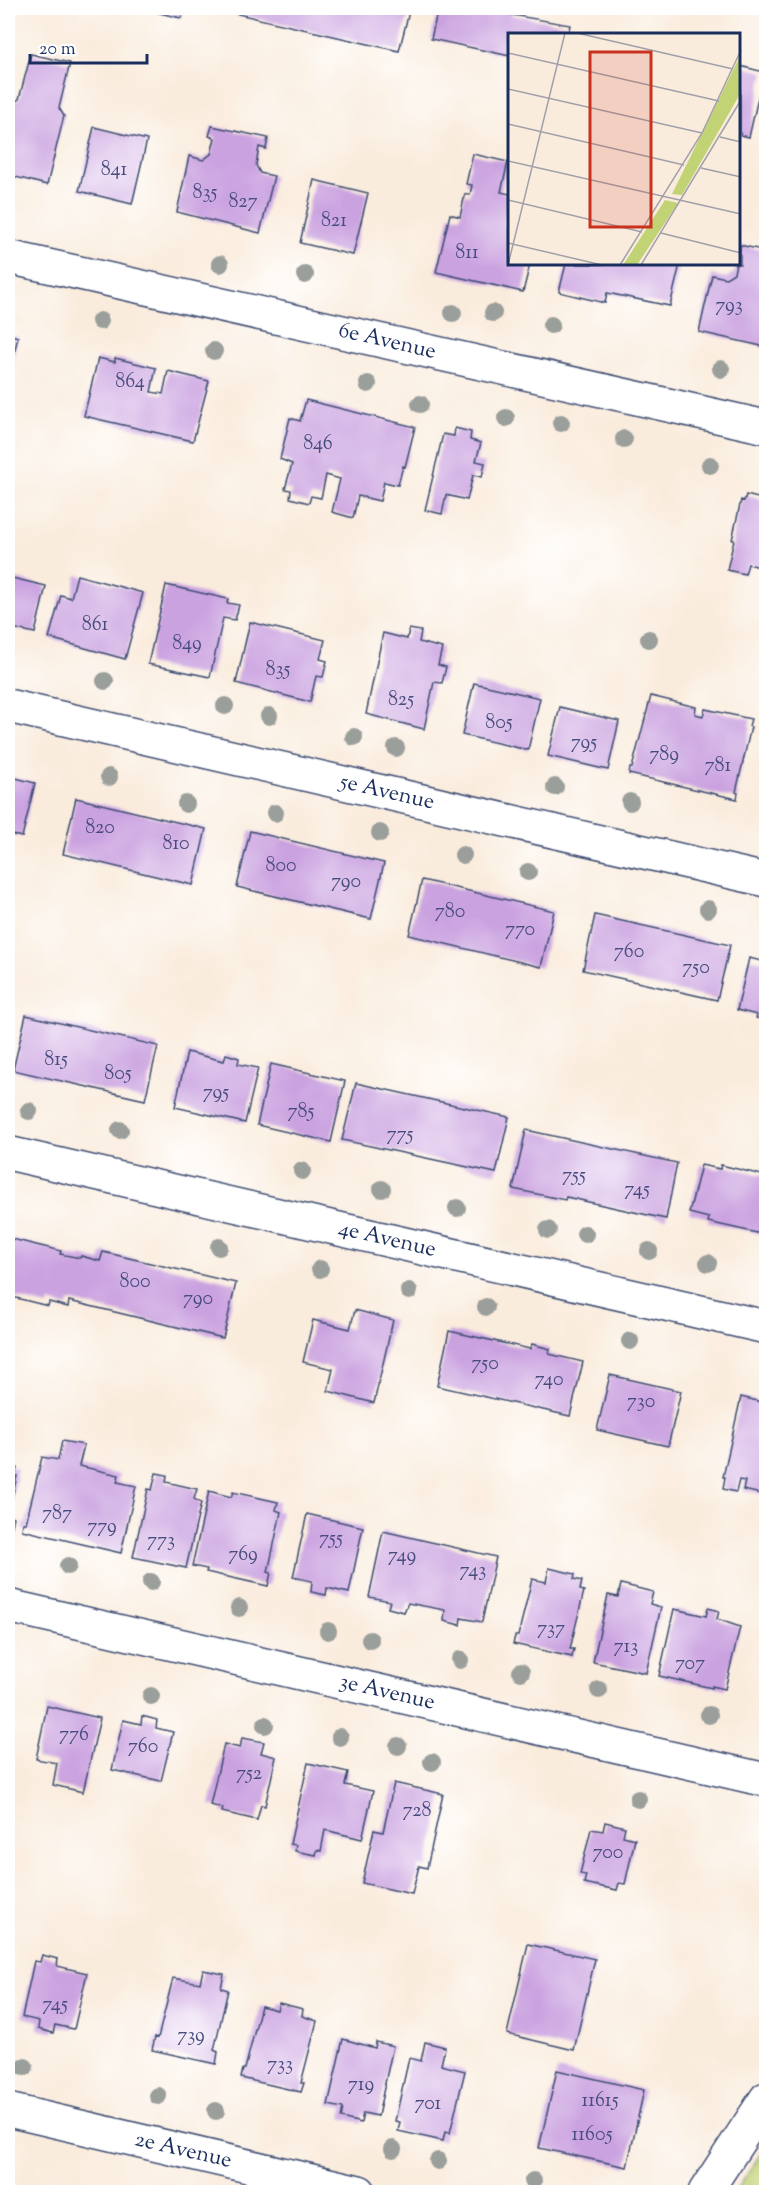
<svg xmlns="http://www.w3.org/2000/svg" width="774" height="2200" viewBox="0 0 774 2200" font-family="'Sorts Mill Goudy',serif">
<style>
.green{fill:#c2d376;stroke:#6e816a;stroke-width:1.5}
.building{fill:#caa2e0}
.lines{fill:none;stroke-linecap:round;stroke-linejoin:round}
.minor-casing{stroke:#3c4b71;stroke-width:36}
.minor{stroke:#fff;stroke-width:33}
.tree{fill:#9b9f9b}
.labels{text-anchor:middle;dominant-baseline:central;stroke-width:5;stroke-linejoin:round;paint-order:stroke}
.number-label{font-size:20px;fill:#474c7e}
.street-label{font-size:22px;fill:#1b2f5e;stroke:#fff}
.inset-road{fill:none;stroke:#a1a0aa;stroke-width:1.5}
.view{fill:#c8321e;fill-opacity:0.15;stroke:#c8321e;stroke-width:3}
.inset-edge{fill:none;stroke:#1b2f5e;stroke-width:3}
</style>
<rect width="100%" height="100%" fill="#fff"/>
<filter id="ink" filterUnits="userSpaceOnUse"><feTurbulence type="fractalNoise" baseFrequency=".0167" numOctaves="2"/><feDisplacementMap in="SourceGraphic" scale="12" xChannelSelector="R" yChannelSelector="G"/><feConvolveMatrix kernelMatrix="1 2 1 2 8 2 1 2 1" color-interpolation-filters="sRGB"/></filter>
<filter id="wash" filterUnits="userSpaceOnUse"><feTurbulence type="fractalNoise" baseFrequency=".008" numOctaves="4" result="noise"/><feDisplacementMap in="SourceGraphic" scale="24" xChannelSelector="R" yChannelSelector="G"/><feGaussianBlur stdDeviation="1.35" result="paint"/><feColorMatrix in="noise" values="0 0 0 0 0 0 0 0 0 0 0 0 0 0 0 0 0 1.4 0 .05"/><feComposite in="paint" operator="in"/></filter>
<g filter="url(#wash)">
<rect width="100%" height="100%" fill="#faecdd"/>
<path class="green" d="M 766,2145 L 766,2192 L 736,2192 Z"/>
<g id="blocks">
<path class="building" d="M 139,8 L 184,8 L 181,18 Z
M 220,8 L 410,8 L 399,51 L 220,10 Z
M 438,8 L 479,8 L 498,12 L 499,8 L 513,8 L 512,15 L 570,25 L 568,34 L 510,34 L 510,56 L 431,39 Z
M 31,54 L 70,63 L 59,108 L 64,116 L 47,185 L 8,175 L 8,120 L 12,104 L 19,99 Z
M 740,66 L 764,72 L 749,137 L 740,135 Z
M 212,126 L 268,138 L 266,149 L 259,147 L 256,165 L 260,173 L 274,176 L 260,233 L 177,212 L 189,156 L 203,160 L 211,154 L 215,138 L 209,136 Z
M 94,127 L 147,140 L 132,204 L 79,191 Z
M 473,154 L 508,162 L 501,192 L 510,194 L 510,264 L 530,264 L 523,292 L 436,272 L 450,214 L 460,217 L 465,194 L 470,195 L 472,185 L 466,184 Z
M 314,180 L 368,193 L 353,255 L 300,243 Z
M 740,245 L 766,251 L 766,347 L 699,332 L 712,275 L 726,278 L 734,273 L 736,264 L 740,264 Z
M 566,264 L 680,264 L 670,306 L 607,293 L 605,303 L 559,292 Z
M 8,334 L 18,337 L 8,379 Z
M 98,358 L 115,362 L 115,358 L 156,368 L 151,392 L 163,394 L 168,371 L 209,381 L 193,441 L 84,416 Z
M 306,400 L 415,427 L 405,467 L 403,466 L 398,485 L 384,482 L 380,501 L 358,496 L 353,518 L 332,512 L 340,479 L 326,475 L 321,498 L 311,496 L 309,503 L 290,498 L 291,490 L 285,489 L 292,464 L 280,459 L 290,418 L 300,421 Z
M 455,428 L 471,432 L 470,440 L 481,443 L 476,461 L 485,463 L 482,477 L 473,475 L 467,500 L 446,495 L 442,514 L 425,510 L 443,434 L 454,436 Z
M 746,495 L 766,500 L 766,577 L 762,575 L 764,568 L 748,564 L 745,574 L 727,570 L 734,540 L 732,540 L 741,500 L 744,501 Z
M 77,575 L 143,593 L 125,659 L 49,638 L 61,595 L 71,598 Z
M 8,577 L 46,586 L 35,633 L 8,627 Z
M 166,585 L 228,599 L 227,603 L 239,605 L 235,620 L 223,618 L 210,677 L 148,664 Z
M 250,622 L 325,640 L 320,659 L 327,661 L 323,677 L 316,676 L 310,702 L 236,683 Z
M 409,629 L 421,631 L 419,642 L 442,648 L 438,665 L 446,667 L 442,683 L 434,682 L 424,729 L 366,714 L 383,633 L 407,639 Z
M 474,683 L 540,698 L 528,750 L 462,735 Z
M 651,696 L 696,707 L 695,714 L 703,716 L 705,709 L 751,719 L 749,726 L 751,727 L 736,792 L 738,793 L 737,799 L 629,774 L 630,768 L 632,768 Z
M 560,707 L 619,721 L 608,770 L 548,756 Z
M 8,776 L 35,783 L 22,837 L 8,834 Z
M 76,798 L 206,829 L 193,885 L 63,854 Z
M 250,831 L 384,863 L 371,919 L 237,887 Z
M 422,880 L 554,911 L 541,967 L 409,935 Z
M 595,915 L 730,945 L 717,1000 L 583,970 Z
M 749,958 L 766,962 L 766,1020 L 756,1018 L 757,1015 L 737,1010 Z
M 26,1015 L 158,1046 L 145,1100 L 13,1070 Z
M 187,1052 L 224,1061 L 226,1054 L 239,1058 L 238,1064 L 258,1068 L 245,1123 L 175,1107 Z
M 271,1064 L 345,1081 L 331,1142 L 257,1125 Z
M 356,1083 L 509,1117 L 496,1173 L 342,1140 Z
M 526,1130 L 677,1163 L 666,1219 L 566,1197 L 565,1200 L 513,1189 Z
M 701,1165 L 720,1169 L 721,1165 L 766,1176 L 766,1235 L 708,1222 L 709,1218 L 689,1213 Z
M 8,1238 L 61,1251 L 60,1254 L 80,1258 L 81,1256 L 100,1261 L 103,1252 L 236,1283 L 223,1338 L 69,1301 L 68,1307 L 49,1302 L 48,1306 L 8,1296 Z
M 355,1310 L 393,1320 L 374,1403 L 328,1391 L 333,1369 L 303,1362 L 313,1320 L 350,1329 Z
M 449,1331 L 530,1349 L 532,1344 L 550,1349 L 549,1354 L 583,1362 L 570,1416 L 437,1386 Z
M 610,1375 L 681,1391 L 668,1446 L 597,1430 Z
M 741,1397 L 766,1403 L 766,1495 L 743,1490 L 745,1481 L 739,1480 L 736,1492 L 723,1489 L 725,1477 L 723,1477 Z
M 62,1441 L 84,1445 L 79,1466 L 119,1475 L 117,1482 L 136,1486 L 121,1553 L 22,1530 L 23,1523 L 26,1523 L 42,1457 L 58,1460 Z
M 8,1466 L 17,1468 L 15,1476 L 17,1476 L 8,1515 Z
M 156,1473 L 167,1475 L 166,1482 L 197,1489 L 194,1499 L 201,1503 L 186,1568 L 133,1557 L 148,1489 L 152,1490 Z
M 209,1491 L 231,1497 L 233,1492 L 278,1502 L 276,1510 L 281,1512 L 268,1572 L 271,1573 L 268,1586 L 206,1572 L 207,1569 L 192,1566 Z
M 307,1514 L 363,1527 L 349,1593 L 327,1588 L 326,1595 L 311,1592 L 312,1581 L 293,1577 Z
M 8,1515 L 14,1517 L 11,1531 L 8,1530 Z
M 383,1531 L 496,1557 L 482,1622 L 461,1618 L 460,1625 L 444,1621 L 445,1610 L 408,1603 L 404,1612 L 388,1608 L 390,1601 L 369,1597 Z
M 549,1568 L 575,1574 L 574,1579 L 582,1581 L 580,1590 L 584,1591 L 570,1649 L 574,1649 L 572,1657 L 513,1644 L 515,1636 L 518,1636 L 532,1579 L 546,1582 Z
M 621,1584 L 653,1592 L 650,1604 L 661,1607 L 646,1673 L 593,1662 L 608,1595 L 618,1597 Z
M 708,1608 L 719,1611 L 717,1619 L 740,1627 L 725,1689 L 712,1686 L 712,1688 L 659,1676 L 674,1609 L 706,1616 Z
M 47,1706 L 100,1718 L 83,1792 L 53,1785 L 57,1763 L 36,1759 Z
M 142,1716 L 157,1720 L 156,1728 L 173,1732 L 161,1781 L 112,1770 L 123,1720 L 141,1724 Z
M 242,1738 L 264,1742 L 261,1753 L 276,1757 L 265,1806 L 261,1805 L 257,1820 L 222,1812 L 223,1808 L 210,1805 L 224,1744 L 240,1748 Z
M 308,1763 L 348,1772 L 345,1785 L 373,1791 L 362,1839 L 325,1830 L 321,1851 L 317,1850 L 316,1855 L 295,1851 L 296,1845 L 290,1844 Z
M 394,1783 L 443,1794 L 427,1868 L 419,1866 L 412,1894 L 362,1883 L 374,1830 L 383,1832 Z
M 605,1822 L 625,1827 L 623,1836 L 635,1839 L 625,1884 L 619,1883 L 617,1890 L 584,1883 L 586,1875 L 580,1874 L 591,1829 L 603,1831 Z
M 528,1944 L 595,1959 L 574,2050 L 507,2034 Z
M 42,1955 L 58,1959 L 57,1966 L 87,1973 L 74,2029 L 55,2025 L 53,2033 L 38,2029 L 39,2021 L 22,2017 L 34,1961 L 40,1962 Z
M 203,1970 L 224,1974 L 221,1988 L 228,1990 L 214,2050 L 218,2052 L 216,2064 L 152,2050 L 155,2037 L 158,2038 L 173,1978 L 200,1983 Z
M 279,2003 L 303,2009 L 302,2016 L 317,2021 L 301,2083 L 304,2083 L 301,2092 L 241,2078 L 243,2069 L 245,2069 L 261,2006 L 277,2010 Z
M 343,2039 L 375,2048 L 376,2042 L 393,2046 L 378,2116 L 363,2113 L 361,2123 L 341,2118 L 343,2108 L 328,2105 Z
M 425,2042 L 445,2047 L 441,2065 L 465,2071 L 450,2133 L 445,2132 L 443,2141 L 398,2131 L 400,2122 L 395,2121 L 409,2058 L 421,2061 Z
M 557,2070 L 644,2090 L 627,2167 L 539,2148 Z"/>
</g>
</g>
<g filter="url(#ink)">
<use href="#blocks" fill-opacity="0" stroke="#3c4b71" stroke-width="1.5"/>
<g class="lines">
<g class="minor-casing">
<path id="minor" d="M 8,257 L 766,427
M 8,706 L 766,880
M 8,1153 L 766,1327
M 8,1606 L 766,1780
M 8,2110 L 359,2192
M 705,2192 L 766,2099"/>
</g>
<use href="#minor" class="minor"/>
</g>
<g class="tree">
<circle cx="220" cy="264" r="9"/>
<circle cx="305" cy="275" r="9"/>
<circle cx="453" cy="313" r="9"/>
<circle cx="493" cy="313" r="9"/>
<circle cx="100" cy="321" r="9"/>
<circle cx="551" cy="325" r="9"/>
<circle cx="214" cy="351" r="9"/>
<circle cx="721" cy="369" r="9"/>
<circle cx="368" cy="384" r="9"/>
<circle cx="420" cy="404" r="9"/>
<circle cx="506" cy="418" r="9"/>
<circle cx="561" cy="423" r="9"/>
<circle cx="624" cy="439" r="9"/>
<circle cx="710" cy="465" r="9"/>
<circle cx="649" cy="639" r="9"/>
<circle cx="105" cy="681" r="9"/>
<circle cx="225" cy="706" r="9"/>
<circle cx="269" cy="716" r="9"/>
<circle cx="354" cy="737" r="9"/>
<circle cx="396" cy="748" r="9"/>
<circle cx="109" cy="777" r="9"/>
<circle cx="555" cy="787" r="9"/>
<circle cx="630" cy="802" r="9"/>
<circle cx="186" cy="804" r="9"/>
<circle cx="275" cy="813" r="9"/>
<circle cx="380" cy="833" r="9"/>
<circle cx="463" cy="855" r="9"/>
<circle cx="528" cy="872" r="9"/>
<circle cx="708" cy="909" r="9"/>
<circle cx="29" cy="1111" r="9"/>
<circle cx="120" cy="1130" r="9"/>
<circle cx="302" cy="1171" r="9"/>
<circle cx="382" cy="1189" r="9"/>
<circle cx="457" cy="1208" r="9"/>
<circle cx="548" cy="1230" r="9"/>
<circle cx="585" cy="1234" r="9"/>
<circle cx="219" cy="1247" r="9"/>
<circle cx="649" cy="1251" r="9"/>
<circle cx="708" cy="1263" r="9"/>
<circle cx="320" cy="1269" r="9"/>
<circle cx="409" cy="1291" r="9"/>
<circle cx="486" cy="1307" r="9"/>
<circle cx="630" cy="1341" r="9"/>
<circle cx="68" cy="1566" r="9"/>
<circle cx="151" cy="1582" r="9"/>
<circle cx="239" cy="1608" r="9"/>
<circle cx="328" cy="1631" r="9"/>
<circle cx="370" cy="1640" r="9"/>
<circle cx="460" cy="1660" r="9"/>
<circle cx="521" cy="1672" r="9"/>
<circle cx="599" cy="1690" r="9"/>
<circle cx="151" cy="1696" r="9"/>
<circle cx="709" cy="1715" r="9"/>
<circle cx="265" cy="1725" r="9"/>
<circle cx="340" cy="1737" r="9"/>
<circle cx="398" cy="1746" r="9"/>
<circle cx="432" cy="1762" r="9"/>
<circle cx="638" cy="1799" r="9"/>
<circle cx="25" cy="2067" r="9"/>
<circle cx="158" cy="2096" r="9"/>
<circle cx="216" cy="2111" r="9"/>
<circle cx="393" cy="2149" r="9"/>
<circle cx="438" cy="2161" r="9"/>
<circle cx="533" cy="2181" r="9"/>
</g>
</g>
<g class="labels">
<g class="number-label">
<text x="114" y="170">841</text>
<text x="205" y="193">835</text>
<text x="243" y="202">827</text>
<text x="334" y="221">821</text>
<text x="467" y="253">811</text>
<text x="729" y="306">793</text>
<text x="130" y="382">864</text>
<text x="318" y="444">846</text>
<text x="95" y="625">861</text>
<text x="187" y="644">849</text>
<text x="278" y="670">835</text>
<text x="401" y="700">825</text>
<text x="499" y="723">805</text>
<text x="584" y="743">795</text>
<text x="664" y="755">789</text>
<text x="718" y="766">781</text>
<text x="100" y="828">820</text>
<text x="176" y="844">810</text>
<text x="281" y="866">800</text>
<text x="346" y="882">790</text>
<text x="450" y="912">780</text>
<text x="520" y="930">770</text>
<text x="629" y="952">760</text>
<text x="696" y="968">750</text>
<text x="56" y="1060">815</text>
<text x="118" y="1074">805</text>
<text x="216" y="1093">795</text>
<text x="301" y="1112">785</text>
<text x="400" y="1135">775</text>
<text x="574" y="1176">755</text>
<text x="637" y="1190">745</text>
<text x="135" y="1282">800</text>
<text x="198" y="1299">790</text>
<text x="485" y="1364">750</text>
<text x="549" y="1380">740</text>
<text x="641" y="1402">730</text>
<text x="57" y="1514">787</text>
<text x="102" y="1527">779</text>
<text x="331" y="1539">755</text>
<text x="161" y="1541">773</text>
<text x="243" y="1555">769</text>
<text x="402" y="1556">749</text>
<text x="473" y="1571">743</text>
<text x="551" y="1629">737</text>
<text x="626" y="1647">713</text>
<text x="690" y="1664">707</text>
<text x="74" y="1735">776</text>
<text x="143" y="1747">760</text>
<text x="249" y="1774">752</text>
<text x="417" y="1811">728</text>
<text x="608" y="1853">700</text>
<text x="55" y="2005">745</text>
<text x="191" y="2036">739</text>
<text x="280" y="2065">733</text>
<text x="361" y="2085">719</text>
<text x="600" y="2101">11615</text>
<text x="428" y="2104">701</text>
<text x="592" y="2135">11605</text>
</g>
<g class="street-label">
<text transform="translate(387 342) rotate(13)">6e Avenue</text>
<text transform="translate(387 793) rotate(13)">5e Avenue</text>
<text transform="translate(387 1240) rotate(13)">4e Avenue</text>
<text transform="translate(387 1693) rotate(13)">3e Avenue</text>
<text transform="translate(183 2151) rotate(13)">2e Avenue</text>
</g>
</g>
<g transform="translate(508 33)">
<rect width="232" height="232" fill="#faecdd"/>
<path d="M 232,23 L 232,61 L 174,162 L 164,161 ZM 157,167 L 170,170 L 129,232 L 115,232 Z" fill="#c2d376"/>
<path class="inset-road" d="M 69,0 L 225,36M 0,20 L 211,68M 0,56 L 194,100M 0,91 L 176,132M 212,104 L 233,109M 0,128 L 233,181M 193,135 L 233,144M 0,167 L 134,199M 153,200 L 233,220M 0,210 L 94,232M 0,232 L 57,0M 112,232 L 194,100 L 233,17M 133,232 L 233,67"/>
<path class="view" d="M 82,19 L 143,19 L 143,194 L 82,194 Z"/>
<rect width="232" height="232" class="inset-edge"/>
</g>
<rect width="774" height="2200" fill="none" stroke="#fff" stroke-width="30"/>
<path d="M30 54v9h117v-9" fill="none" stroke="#1b2f5e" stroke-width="3"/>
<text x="39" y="54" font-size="18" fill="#1b2f5e" stroke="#ffffff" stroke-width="4.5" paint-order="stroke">20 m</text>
</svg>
